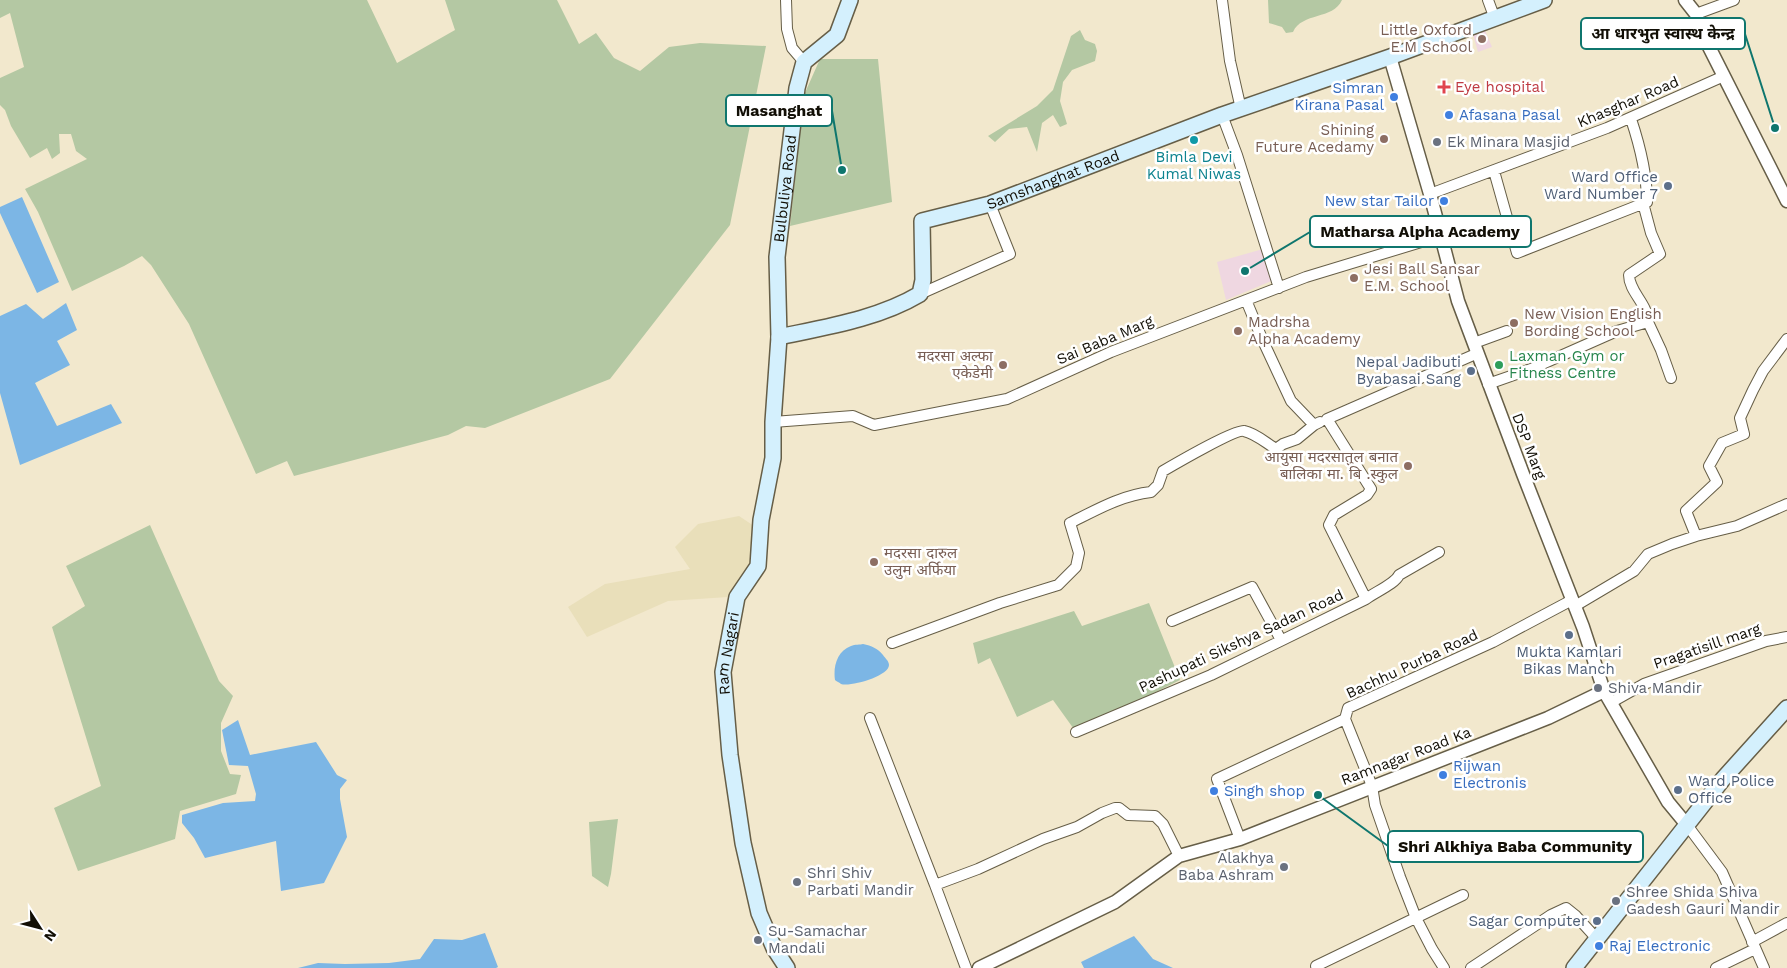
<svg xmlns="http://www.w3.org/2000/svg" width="1787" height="968" viewBox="0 0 1787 968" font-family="'Work Sans','Noto Sans Devanagari',sans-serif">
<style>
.education{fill:#efd7e1}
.green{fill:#b4c8a3}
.sand{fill:#e9dfba}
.water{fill:#7cb6e5}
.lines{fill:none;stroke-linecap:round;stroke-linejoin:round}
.minor-casing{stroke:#665e47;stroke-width:12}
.tertiary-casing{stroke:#665e47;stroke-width:15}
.secondary-casing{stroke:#665e47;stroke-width:18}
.minor{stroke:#fff;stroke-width:10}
.tertiary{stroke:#fff;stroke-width:12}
.secondary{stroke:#d4f0fd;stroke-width:15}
.education-dot{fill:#8d6e63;stroke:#fff;stroke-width:2}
.health-dot{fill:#e0444e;stroke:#fff;stroke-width:2}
.shop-dot{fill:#3f7fe0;stroke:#fff;stroke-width:2}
.culture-dot{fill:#0f9aa8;stroke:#fff;stroke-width:2}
.worship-dot{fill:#6b7280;stroke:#fff;stroke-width:2}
.service-dot{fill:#5c6f8a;stroke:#fff;stroke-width:2}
.leisure-dot{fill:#2e9e5b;stroke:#fff;stroke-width:2}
.labels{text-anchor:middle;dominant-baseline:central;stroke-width:5;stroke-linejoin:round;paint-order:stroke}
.education-label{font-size:15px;fill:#785e54;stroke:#fff;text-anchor:end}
.health-label{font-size:15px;fill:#be3a42;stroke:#fff;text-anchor:start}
.shop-label{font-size:15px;fill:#366cbe;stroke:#fff;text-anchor:start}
.street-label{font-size:15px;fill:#120f06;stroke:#fff}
.worship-label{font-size:15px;fill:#5b616d;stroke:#fff;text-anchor:start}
.culture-label{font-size:15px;fill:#0d838f;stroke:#fff}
.service-label{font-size:15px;fill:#4e5e75;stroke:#fff;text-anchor:end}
.leisure-label{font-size:15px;fill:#27864d;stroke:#fff;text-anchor:start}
.leader{fill:none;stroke:#0f766e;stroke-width:2}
.callout-dot{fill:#0f766e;stroke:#fff;stroke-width:2}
.callout{fill:#fff;stroke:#0f766e;stroke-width:2}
.callout-label{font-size:16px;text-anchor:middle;font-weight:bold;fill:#120f06}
</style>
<rect width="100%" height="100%" fill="#f2e8cd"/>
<path class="education" d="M 1484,28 L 1492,47 L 1478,52 L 1472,31 Z
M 1263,249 L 1274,280 L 1226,300 L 1217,262 Z"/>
<path class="green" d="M 0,0 L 367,0 L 397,63 L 455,30 L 445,0 L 557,0 L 579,44 L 596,33 L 614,58 L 640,71 L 669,47 L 700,43 L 766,46 L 730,225 L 610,379 L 485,428 L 466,426 L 448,435 L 294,476 L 287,461 L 256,474 L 189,324 L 151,265 L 142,256 L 124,266 L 72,291 L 38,212 L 25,189 L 87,159 L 76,151 L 71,134 L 59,134 L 60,153 L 52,159 L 47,148 L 30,158 L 11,126 L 5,110 L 0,105 L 0,78 L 24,67 L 10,13 L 0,18 Z
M 1268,0 L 1342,0 C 1333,20 1302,12 1293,32 L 1286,33 L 1282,27 L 1269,23 Z
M 1080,30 L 1085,40 L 1095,44 L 1097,51 L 1095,61 L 1072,70 L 1063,82 L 1060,101 L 1067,124 L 1060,127 L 1053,115 L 1042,123 L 1037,152 L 1027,127 L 1009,129 L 995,142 L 988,136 L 1037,106 L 1053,90 L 1071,36 Z
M 820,59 L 878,59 L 892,202 L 790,226 L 804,95 Z
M 150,525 L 219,681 L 233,696 L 221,723 L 221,751 L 230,774 L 241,775 L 236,794 L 180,811 L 175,839 L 78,871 L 54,808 L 101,786 L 52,627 L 85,606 L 66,566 Z
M 1149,603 L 1180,680 L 1076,732 L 1053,700 L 1017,717 L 990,658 L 978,664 L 973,643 L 1074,611 L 1082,626 Z
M 618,819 L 611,874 L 608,887 L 592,876 L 589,822 Z"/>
<path class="sand" d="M 739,516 L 757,528 L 754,573 L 747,569 L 728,597 L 668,601 L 587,637 L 568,607 L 605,584 L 690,569 L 675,547 L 698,524 Z"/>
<path class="water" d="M 22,197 L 59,282 L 37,293 L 0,213 L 0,207 Z
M 66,303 L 77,330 L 57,341 L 70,365 L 35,383 L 57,426 L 111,404 L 122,423 L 20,465 L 0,393 L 0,316 L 26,304 L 43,319 Z
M 863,644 C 872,646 877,648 883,655 C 885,658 889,661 889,665 C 889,676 851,687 841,684 C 840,683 836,681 835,680 C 833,667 837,651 851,646 C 855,644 860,645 863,644 Z
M 238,720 L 250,755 L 316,742 L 337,775 L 347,780 L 340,789 L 340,799 L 347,837 L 324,883 L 281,891 L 276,841 L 205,858 L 194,838 L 182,823 L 182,815 L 223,803 L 255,801 L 256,794 L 248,766 L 229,765 L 222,730 Z
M 485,933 L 498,967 L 496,968 L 298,968 L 318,963 L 345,964 L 389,963 L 420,959 L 434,939 L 462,940 Z
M 1134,936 L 1153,959 L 1173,968 L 1084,968 L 1081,962 Z"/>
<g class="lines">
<g class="minor-casing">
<path id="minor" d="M 786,0 L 787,29 L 792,48 L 804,62
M 1222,0 L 1230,61 L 1241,109
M 1488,0 L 1495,19
M 1696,14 L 1734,0
M 1222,115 L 1237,155 L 1279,288
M 1494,171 L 1517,253 L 1647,202 C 1647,173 1640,146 1631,119
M 1430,194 L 1607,128 L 1724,76
M 1643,203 L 1651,233 L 1660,254 L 1629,275 C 1629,292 1648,304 1648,322
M 920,294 L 1010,254 L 990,204
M 1246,300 L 1263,341 L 1291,401 L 1314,425 L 1320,422
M 1474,343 L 1507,331
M 1488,384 L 1531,369 L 1617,331 L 1648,322 L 1661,350 L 1671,378
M 773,422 L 853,416 L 874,425 L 1007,399 L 1111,352 L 1306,277 L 1441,236
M 1696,536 L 1686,511 L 1717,482 L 1709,466 L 1722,443 L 1744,434 L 1740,418 L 1753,390 L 1763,371 L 1787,339
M 1366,599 C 1375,592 1395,584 1399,575 L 1439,552
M 1575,606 L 1634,571 L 1648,554 L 1672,544 L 1696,536 L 1737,526 L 1787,504
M 1172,621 L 1252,587 L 1281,640
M 892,643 L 1000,603 L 1058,585 L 1076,567 L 1079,553 L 1070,523 C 1096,510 1122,495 1151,492 L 1158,485 L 1163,471 C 1175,464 1235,429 1244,431 C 1255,433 1266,443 1276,449 L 1283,444 L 1297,439 L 1314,425
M 1612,702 L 1644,684 L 1766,641 L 1787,637
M 870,718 L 935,885
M 1345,719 L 1372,786 L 1375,805 L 1400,877 L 1416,918 L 1432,949 L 1444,968
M 1076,732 L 1211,675 L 1366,599 L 1329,525 L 1334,515 L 1367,495 L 1371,489 L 1327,419 L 1478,353
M 1687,825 L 1722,872 L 1764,968
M 1240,839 L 1217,779 L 1345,719 L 1348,708 L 1493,642 L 1572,600
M 1752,942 L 1787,923
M 966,968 L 935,885 L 978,869 L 1043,839 L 1077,827 L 1102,813 L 1115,808 L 1119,808 L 1128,815 L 1155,816 L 1163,824 L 1179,856
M 1318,968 L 1316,966 L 1463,895
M 1471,968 L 1551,915 L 1566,908 L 1576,916 L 1597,939
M 1716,968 L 1755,949"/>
</g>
<g class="tertiary-casing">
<path id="tertiary" d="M 1685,0 L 1696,14 L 1699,27 L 1787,201
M 1390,57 L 1430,194 L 1458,301 L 1523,474 L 1583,627 L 1604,691 L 1668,802 L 1687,825
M 979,968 L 1115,902 L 1179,856 L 1240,839 L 1548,718 L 1604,691"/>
</g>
<g class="secondary-casing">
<g id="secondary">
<path id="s1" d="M 779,337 C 826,327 878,319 920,294 L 923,280 L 922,221 L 990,204 L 1222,115 L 1390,57 L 1544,0"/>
<path id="s2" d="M 787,968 L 774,948 L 759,913 L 743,843 L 730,755 L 723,672 L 737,597 L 758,566 L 761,520 L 773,458 L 773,422 L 779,337 L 777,257 L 797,88 L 804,62 L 837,35 L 850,0"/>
<path d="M 1574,968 L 1723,779 L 1787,708"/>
</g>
</g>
<use href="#minor" class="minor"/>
<use href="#tertiary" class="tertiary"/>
<use href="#secondary" class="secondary"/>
</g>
<g class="education-dot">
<circle cx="1482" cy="39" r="5"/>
<circle cx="1384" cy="139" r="5"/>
<circle cx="1354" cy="278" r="5"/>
<circle cx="1514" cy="323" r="5"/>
<circle cx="1238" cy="331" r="5"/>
<circle cx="1003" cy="365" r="5"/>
<circle cx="1408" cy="466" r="5"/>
<circle cx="874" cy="562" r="5"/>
</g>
<path class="health-dot" d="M1441.5 79.5h5v5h5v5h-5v5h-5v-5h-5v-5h5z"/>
<g class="shop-dot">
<circle cx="1394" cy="97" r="5"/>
<circle cx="1449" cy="115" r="5"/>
<circle cx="1444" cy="201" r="5"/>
<circle cx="1443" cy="775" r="5"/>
<circle cx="1214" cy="791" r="5"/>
<circle cx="1599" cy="946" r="5"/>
</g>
<circle class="culture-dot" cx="1194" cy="140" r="5"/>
<g class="worship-dot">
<circle cx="1437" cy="142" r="5"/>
<circle cx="1598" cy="688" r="5"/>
<circle cx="1284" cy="867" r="5"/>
<circle cx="797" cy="882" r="5"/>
<circle cx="1616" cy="901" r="5"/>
<circle cx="758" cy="940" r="5"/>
</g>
<g class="service-dot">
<circle cx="1668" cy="186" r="5"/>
<circle cx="1471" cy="371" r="5"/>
<circle cx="1569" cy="635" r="5"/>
<circle cx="1678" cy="790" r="5"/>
<circle cx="1597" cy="921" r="5"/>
</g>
<circle class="leisure-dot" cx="1499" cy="365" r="5"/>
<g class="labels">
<g class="education-label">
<text x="1472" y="30">Little Oxford<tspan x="1472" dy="17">E.M School</tspan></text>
<text x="1374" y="130">Shining<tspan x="1374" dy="17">Future Acedamy</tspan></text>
<text x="1364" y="269" text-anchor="start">Jesi Ball Sansar<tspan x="1364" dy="17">E.M. School</tspan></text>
<text x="1524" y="314" text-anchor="start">New Vision English<tspan x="1524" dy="17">Bording School</tspan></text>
<text x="1248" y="322" text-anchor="start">Madrsha<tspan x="1248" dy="17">Alpha Academy</tspan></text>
<text x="993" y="356">मदरसा अल्फा<tspan x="993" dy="17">एकेडेमी</tspan></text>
<text x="1398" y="457">आयुसा मदरसातुल बनात<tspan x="1398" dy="17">बालिका मा. बि .स्कुल</tspan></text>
<text x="884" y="553" text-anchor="start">मदरसा दारुल<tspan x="884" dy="17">उलुम अर्फिया</tspan></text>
</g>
<g class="health-label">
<text x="1455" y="87">Eye hospital</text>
</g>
<g class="shop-label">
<text x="1384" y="88" text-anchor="end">Simran<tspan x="1384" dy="17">Kirana Pasal</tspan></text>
<text x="1459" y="115">Afasana Pasal</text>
<text x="1434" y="201" text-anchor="end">New star Tailor</text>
<text x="1453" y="766">Rijwan<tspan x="1453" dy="17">Electronis</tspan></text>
<text x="1224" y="791">Singh shop</text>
<text x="1609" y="946">Raj Electronic</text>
</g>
<g class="street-label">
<text transform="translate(1628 102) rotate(-23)">Khasghar Road</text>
<text stroke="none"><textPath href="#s1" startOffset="359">Samshanghat Road</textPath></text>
<text stroke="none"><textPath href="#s2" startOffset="799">Bulbuliya Road</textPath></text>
<text transform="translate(1105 340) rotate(-23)">Sai Baba Marg</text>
<text transform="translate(1529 446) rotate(69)">DSP Marg</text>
<text transform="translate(1241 641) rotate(-25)">Pashupati Sikshya Sadan Road</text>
<text transform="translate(1707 646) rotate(-19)">Pragatisill marg</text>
<text stroke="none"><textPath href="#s2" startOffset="325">Ram Nagari</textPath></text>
<text transform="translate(1412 664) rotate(-25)">Bachhu Purba Road</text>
<text transform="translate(1406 756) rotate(-21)">Ramnagar Road Ka</text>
</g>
<g class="worship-label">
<text x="1447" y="142">Ek Minara Masjid</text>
<text x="1608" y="688">Shiva Mandir</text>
<text x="1274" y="858" text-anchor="end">Alakhya<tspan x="1274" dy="17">Baba Ashram</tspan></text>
<text x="807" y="873">Shri Shiv<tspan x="807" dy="17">Parbati Mandir</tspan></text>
<text x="1626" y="892">Shree Shida Shiva<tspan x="1626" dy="17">Gadesh Gauri Mandir</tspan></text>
<text x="768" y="931">Su-Samachar<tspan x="768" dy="17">Mandali</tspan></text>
</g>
<g class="culture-label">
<text x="1194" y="157">Bimla Devi<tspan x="1194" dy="17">Kumal Niwas</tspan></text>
</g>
<g class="service-label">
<text x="1658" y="177">Ward Office<tspan x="1658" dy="17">Ward Number 7</tspan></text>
<text x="1461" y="362">Nepal Jadibuti<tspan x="1461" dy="17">Byabasai Sang</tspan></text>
<text x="1569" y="652" text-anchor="middle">Mukta Kamlari<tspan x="1569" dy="17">Bikas Manch</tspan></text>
<text x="1688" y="781" text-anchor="start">Ward Police<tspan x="1688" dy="17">Office</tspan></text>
<text x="1587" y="921">Sagar Computer</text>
</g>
<g class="leisure-label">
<text x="1509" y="356">Laxman Gym or<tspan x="1509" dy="17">Fitness Centre</tspan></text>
</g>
</g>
<path class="leader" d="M1775 128L1745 34M842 170L832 111M1245 271L1310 232M1318 795L1388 846"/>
<g class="callout-dot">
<circle cx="1775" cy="128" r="5"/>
<circle cx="842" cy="170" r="5"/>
<circle cx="1245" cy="271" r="5"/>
<circle cx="1318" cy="795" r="5"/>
</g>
<g class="callout">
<rect x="1581" y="18" width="164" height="31" rx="5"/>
<rect x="726" y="95" width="106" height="31" rx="5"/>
<rect x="1310" y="216" width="221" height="31" rx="5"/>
<rect x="1388" y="831" width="255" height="31" rx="5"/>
</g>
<g class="callout-label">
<text x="1663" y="39">आ धारभुत स्वास्थ केन्द्र</text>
<text x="779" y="116">Masanghat</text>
<text x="1420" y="237">Matharsa Alpha Academy</text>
<text x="1515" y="852">Shri Alkhiya Baba Community</text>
</g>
<g transform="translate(40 928) rotate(126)" stroke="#ffffff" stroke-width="4" paint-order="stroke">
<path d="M0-4L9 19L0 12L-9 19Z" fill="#120f06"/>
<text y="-8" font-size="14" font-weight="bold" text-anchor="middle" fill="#120f06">N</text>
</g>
</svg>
